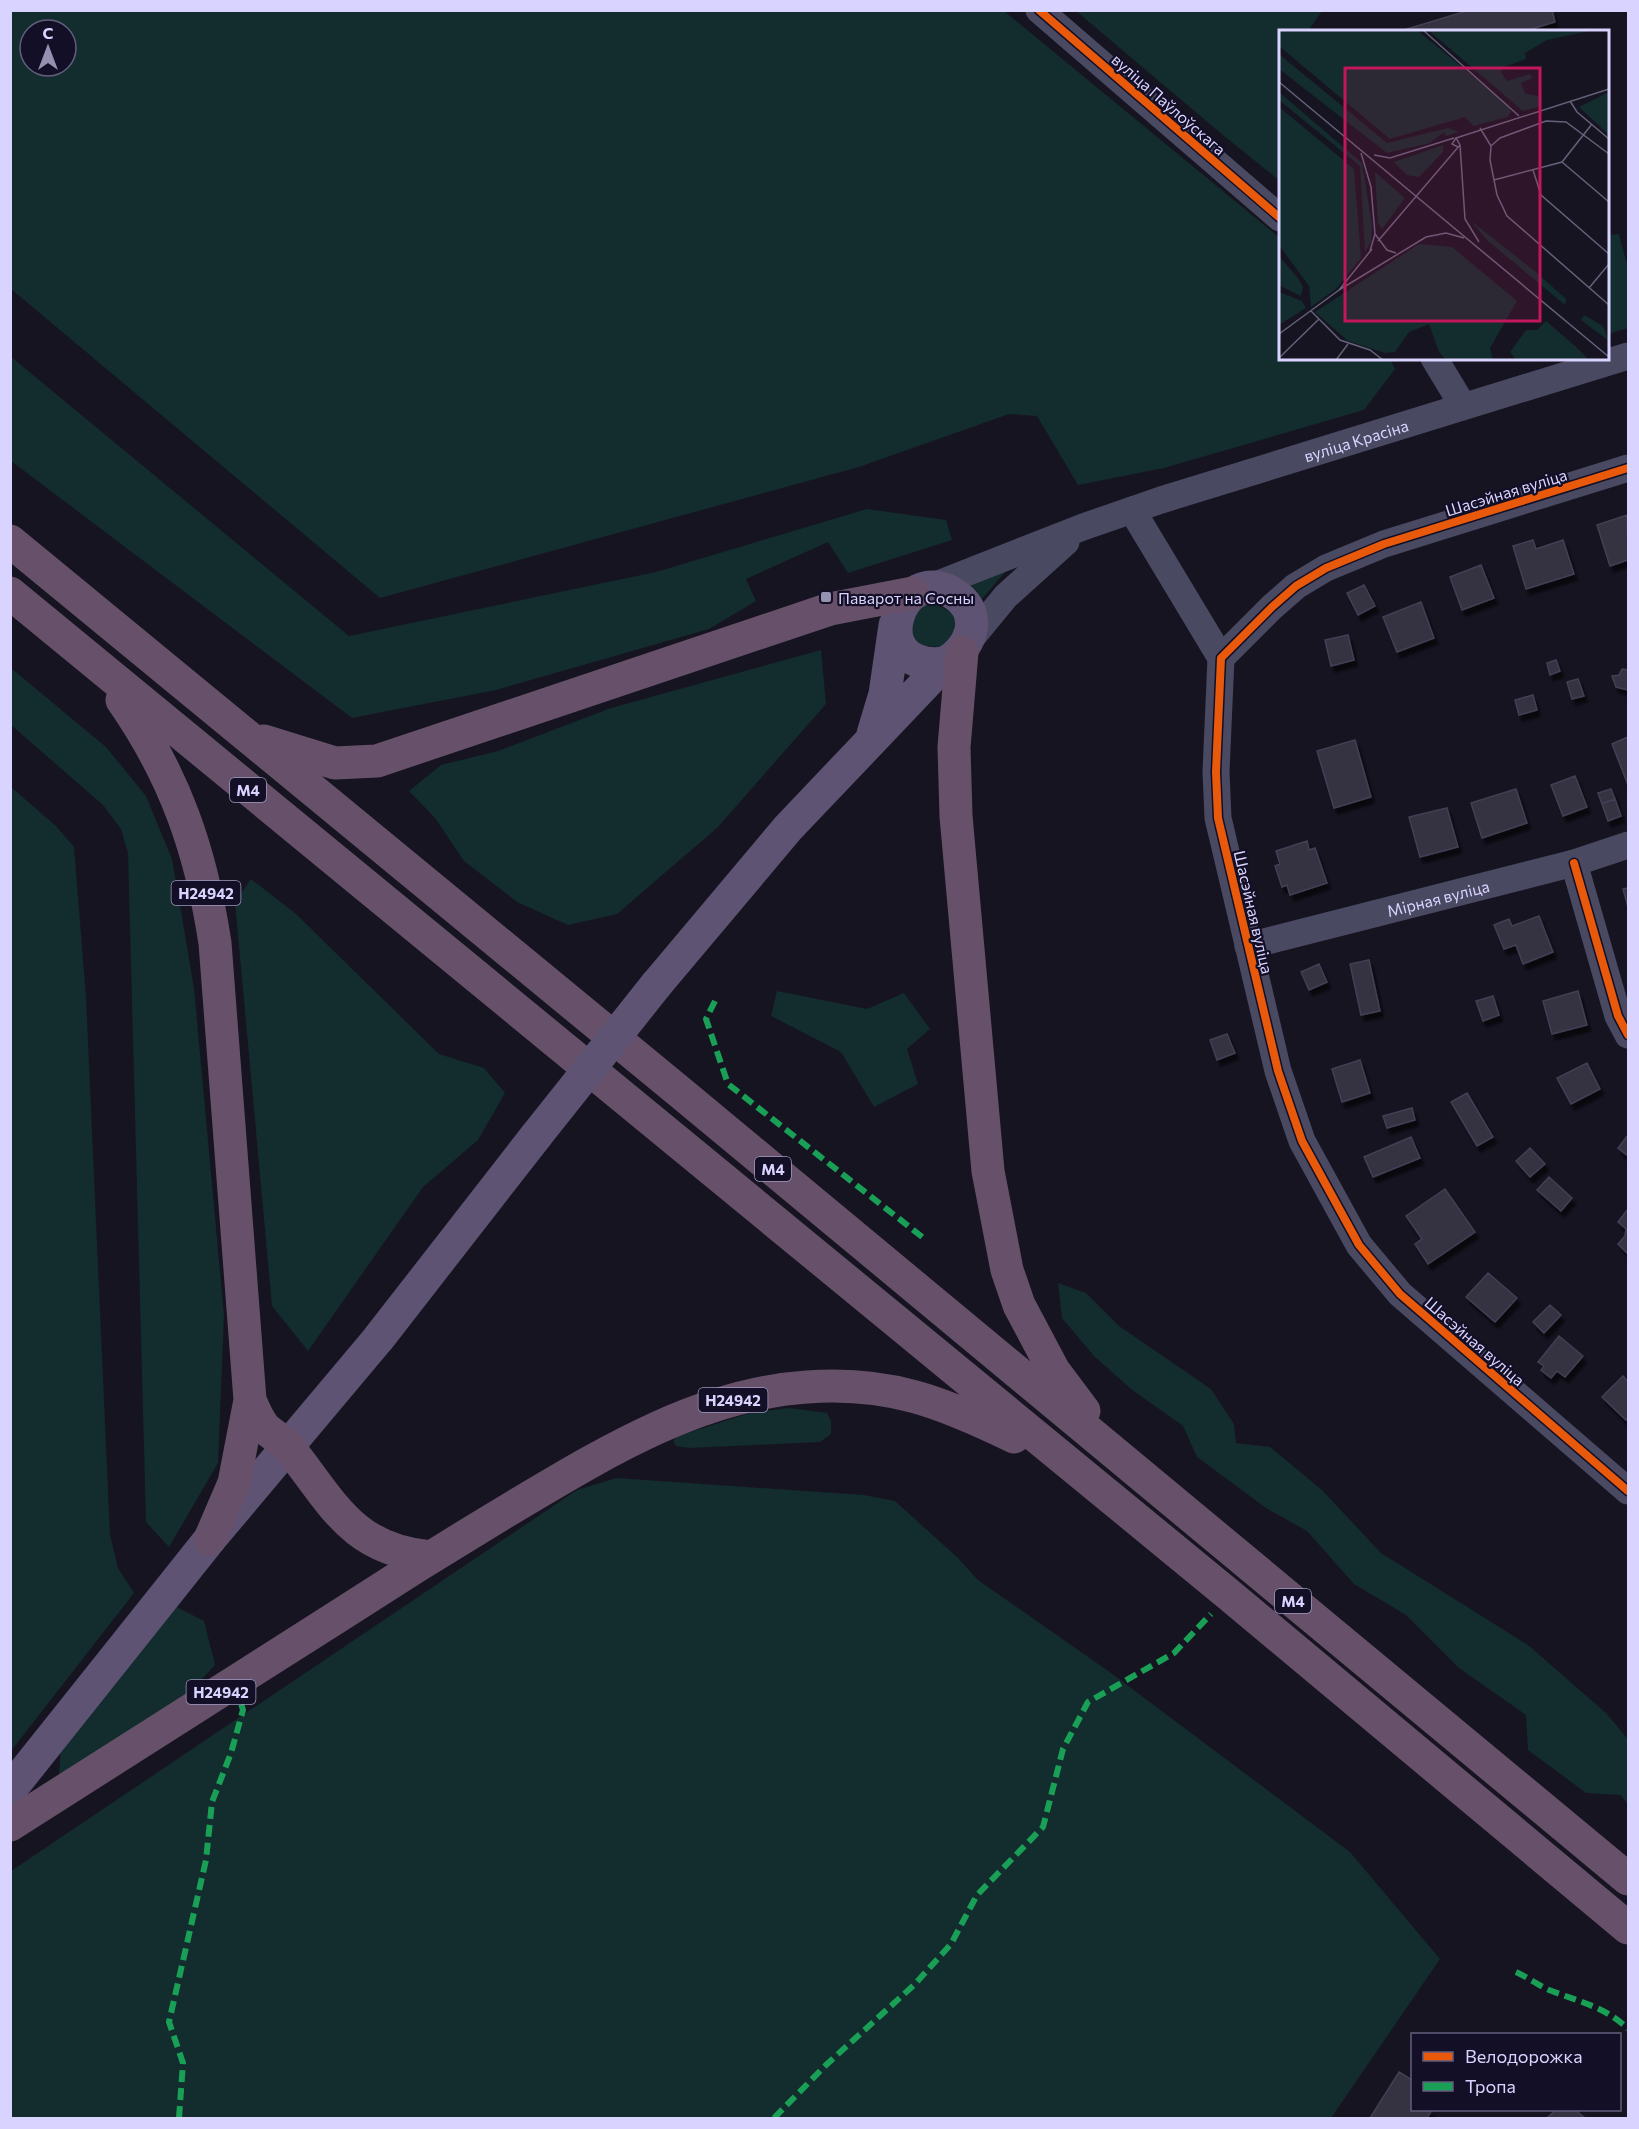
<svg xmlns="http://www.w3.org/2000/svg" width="1639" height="2129" viewBox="0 0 1639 2129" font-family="Commissioner,sans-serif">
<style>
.green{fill:#132c2d;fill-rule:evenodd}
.building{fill:#343243;stroke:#433f54;stroke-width:1.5;filter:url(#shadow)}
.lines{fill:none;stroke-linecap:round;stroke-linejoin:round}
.minor{stroke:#4a4962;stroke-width:27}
.major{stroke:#5e5373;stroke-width:33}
.highway{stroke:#67516a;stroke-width:33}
.major-bridge{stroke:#5e5373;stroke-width:33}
.quiet{stroke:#1a9f57;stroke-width:6;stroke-dasharray:12 6;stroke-linecap:butt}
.cycleway-casing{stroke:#130f26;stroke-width:11}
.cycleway{stroke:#e8590c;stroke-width:8}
.poi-dot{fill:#9591b1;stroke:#130f26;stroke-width:2}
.labels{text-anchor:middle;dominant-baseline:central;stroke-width:4.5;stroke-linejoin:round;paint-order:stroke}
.shield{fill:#130f26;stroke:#9e99be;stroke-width:1.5}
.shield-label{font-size:15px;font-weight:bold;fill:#d9d4ff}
.street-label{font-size:16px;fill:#d9d4ff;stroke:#130f26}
.poi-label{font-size:16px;fill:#d9d4ff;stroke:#130f26;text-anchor:start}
.inset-road{fill:none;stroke:#64617a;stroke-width:1.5}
.view{fill:#c2185b;fill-opacity:0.15;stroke:#c2185b;stroke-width:3}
.inset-edge{fill:none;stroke:#d9d4ff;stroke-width:3}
</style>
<defs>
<filter id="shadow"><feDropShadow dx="3.5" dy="6" stdDeviation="1.5" flood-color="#0009"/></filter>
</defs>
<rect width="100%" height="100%" fill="#161421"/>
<path class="green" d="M 10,11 L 1004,11 L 1280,238 L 1280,358 L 1390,359 L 1395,369 L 1364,410 L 1164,468 L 1078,485 L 1037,416 L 1009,414 L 859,467 L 380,598 L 11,289 ZM 30,30 L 66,30 L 66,66 L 30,66 Z
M 1076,11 L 1322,11 L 1308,31 L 1280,32 L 1280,181 L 1224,136 Z
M 1619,234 L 1628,268 L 1628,328 L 1608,334 L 1608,235 Z
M 10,356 L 349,636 L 656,572 L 867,509 L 946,520 L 952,540 L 848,573 L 828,542 L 746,579 L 756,601 L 709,629 L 496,690 L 352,718 L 11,461 Z
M 1006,571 L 981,600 L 970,586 Z
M 926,600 L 958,615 L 949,648 L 915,645 L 909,615 Z
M 821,650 L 826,704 L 717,828 L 617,914 L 568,925 L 517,902 L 464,861 L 435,818 L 409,791 L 441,765 L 498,751 L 611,708 Z
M 11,668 L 106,747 L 146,796 L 172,859 L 194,988 L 224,1315 L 218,1463 L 169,1547 L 146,1522 L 128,853 L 121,829 L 103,805 L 11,725 Z
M 11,787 L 56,826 L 74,847 L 86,997 L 110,1535 L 118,1568 L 134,1593 L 11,1751 Z
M 251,879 L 296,914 L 439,1054 L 484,1068 L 505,1093 L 478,1140 L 423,1187 L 308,1351 L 272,1306 L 235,902 Z
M 777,991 L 867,1009 L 904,993 L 930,1029 L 907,1049 L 918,1084 L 874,1107 L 841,1052 L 771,1016 Z
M 1058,1283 L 1086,1293 L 1119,1326 L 1211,1389 L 1234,1424 L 1236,1443 L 1270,1447 L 1322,1490 L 1381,1553 L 1528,1645 L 1606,1713 L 1628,1739 L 1628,1805 L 1621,1795 L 1586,1793 L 1528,1750 L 1526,1715 L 1459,1668 L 1406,1615 L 1354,1584 L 1307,1531 L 1266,1508 L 1197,1457 L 1183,1426 L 1131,1389 L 1094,1356 L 1062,1318 Z
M 789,1408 L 827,1413 L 831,1421 L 831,1434 L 820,1442 L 689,1448 L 676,1446 L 673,1441 L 678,1436 L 750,1413 Z
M 616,1478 L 864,1495 L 895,1501 L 958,1558 L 978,1580 L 1111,1673 L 1350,1852 L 1440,1959 L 1331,2118 L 11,2118 L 11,1871 L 577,1490 Z
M 173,1605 L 204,1621 L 215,1665 L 171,1712 L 59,1777 L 61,1746 Z"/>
<path class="building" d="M 1470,10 L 1552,10 L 1555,22 L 1521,32 L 1397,32 Z
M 1627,515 L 1628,560 L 1610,566 L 1597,525 Z
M 1533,540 L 1536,549 L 1563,540 L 1574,574 L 1526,589 L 1513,546 Z
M 1481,565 L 1494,598 L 1462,610 L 1450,577 Z
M 1364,585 L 1375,606 L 1358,615 L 1347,593 Z
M 1421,602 L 1434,638 L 1397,652 L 1383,617 Z
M 1348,635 L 1354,660 L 1331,666 L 1325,640 Z
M 1556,660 L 1560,671 L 1550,675 L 1547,663 Z
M 1622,669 L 1628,670 L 1628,690 L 1616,687 L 1612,676 L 1619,675 Z
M 1578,679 L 1584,696 L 1572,699 L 1567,682 Z
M 1533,695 L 1537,710 L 1519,715 L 1515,700 Z
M 1628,737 L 1628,785 L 1612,744 Z
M 1355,740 L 1371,797 L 1334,808 L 1317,751 Z
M 1575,776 L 1587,807 L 1563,816 L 1551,785 Z
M 1516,789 L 1527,823 L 1482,838 L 1471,803 Z
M 1611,789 L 1615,799 L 1602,804 L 1598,793 Z
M 1615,799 L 1621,816 L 1608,821 L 1602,804 Z
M 1447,808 L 1458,847 L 1420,857 L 1409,817 Z
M 1307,841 L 1309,850 L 1315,848 L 1327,883 L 1290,895 L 1287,885 L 1282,887 L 1275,866 L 1280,864 L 1276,851 Z
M 1628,888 L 1628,907 L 1623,889 Z
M 1539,916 L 1553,952 L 1523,964 L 1516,945 L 1504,949 L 1494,925 L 1509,919 L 1512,926 Z
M 1369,960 L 1380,1011 L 1361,1015 L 1350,964 Z
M 1319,964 L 1327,982 L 1309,990 L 1301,972 Z
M 1578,991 L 1587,1025 L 1552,1034 L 1543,1001 Z
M 1493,996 L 1499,1015 L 1483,1021 L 1476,1001 Z
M 1227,1034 L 1235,1053 L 1217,1060 L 1210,1040 Z
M 1360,1060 L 1370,1093 L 1342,1102 L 1332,1069 Z
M 1587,1063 L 1600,1089 L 1571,1104 L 1557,1078 Z
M 1467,1093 L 1493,1137 L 1477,1146 L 1451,1102 Z
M 1412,1108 L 1415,1120 L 1387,1128 L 1383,1116 Z
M 1628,1135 L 1628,1156 L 1618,1148 Z
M 1411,1137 L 1420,1158 L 1373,1177 L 1364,1157 Z
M 1530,1148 L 1545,1164 L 1530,1177 L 1516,1161 Z
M 1549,1177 L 1572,1198 L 1561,1211 L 1537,1190 Z
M 1445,1189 L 1475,1232 L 1428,1264 L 1415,1244 L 1422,1239 L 1406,1216 Z
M 1628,1209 L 1628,1254 L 1618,1244 L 1625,1236 L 1626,1229 L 1618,1222 Z
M 1488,1273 L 1517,1298 L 1495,1322 L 1466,1297 Z
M 1550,1305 L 1561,1315 L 1544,1333 L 1533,1322 Z
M 1559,1336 L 1583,1356 L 1565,1377 L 1557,1371 L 1551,1378 L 1541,1370 L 1544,1366 L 1538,1362 Z
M 1623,1376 L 1628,1382 L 1628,1417 L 1626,1420 L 1602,1397 Z
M 1399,2072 L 1412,2080 L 1412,2110 L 1432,2110 L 1427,2118 L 1370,2118 Z
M 1556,2110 L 1575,2110 L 1585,2118 L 1547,2118 Z"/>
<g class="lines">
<g class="minor">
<path d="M 1039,10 L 1280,218"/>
<path d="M 1434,358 L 1463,406"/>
<path d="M 1628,468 L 1384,544 L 1326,568 L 1296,586 L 1272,607 L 1221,658 L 1216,772 L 1218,818 L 1278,1071 L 1302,1141 L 1359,1245 L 1400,1294 L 1628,1491"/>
<path d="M 1132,510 L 1221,658"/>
<path id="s1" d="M 928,588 L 1083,527 L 1161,500 L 1628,356"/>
<path d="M 969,641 L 1006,596 L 1066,542"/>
<path d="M 1574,863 L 1618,1016 L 1628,1035"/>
<path id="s2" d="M 1248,946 L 1574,863 L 1628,845"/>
</g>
<path class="major" d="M 873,734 L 885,694 L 895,625
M 656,985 L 788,828 L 945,663 C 970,650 984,616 957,596 C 899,554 861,673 945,663
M 10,1790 L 210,1539 L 378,1339 L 536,1136"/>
<path class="highway" d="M 10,541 L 681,1093 L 1628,1879
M 10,593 L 1228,1594 L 1628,1928
M 962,652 L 954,747 L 956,816 L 988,1171 L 1007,1270 L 1019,1305 L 1054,1371 L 1084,1411
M 122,700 C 175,776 201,851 215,943 L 250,1400 L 234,1483 L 210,1539
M 264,741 L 335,763 L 377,761 L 830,609 L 913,593
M 250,1400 C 254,1410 258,1420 265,1428 C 273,1436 284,1440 290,1449 C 334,1505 352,1549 430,1557
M 10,1825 C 119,1756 228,1687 337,1617 C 397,1578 458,1540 520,1503 C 609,1450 702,1394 807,1387 C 889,1381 942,1402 1014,1437"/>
<path class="major-bridge" d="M 536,1136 L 656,985"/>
<path class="quiet" d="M 715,1001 L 706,1019 L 728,1084 L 926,1240
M 1516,1972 C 1527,1977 1538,1985 1549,1990 C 1577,2001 1606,2007 1628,2029
M 179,2118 L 183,2063 L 169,2022 L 206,1860 L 212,1802 L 231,1753 L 243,1710 L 235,1683
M 774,2118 L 826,2065 L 914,1985 L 951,1944 L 977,1895 L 1043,1827 L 1063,1749 L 1088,1702 L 1174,1653 L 1211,1614"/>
<g class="cycleway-casing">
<path id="cycleway" d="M 1039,10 L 1280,218
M 1628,468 L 1384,544 L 1326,568 L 1296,586 L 1272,607 L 1221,658 L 1216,772 L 1218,818 L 1278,1071 L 1302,1141 L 1359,1245 L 1400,1294 L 1628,1491
M 1574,863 L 1618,1016 L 1628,1035"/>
</g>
<use href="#cycleway" class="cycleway"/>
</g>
<rect class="poi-dot" x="820" y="591" width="12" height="12" rx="3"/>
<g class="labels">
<g class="shield">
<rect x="230" y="778" width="36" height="24" rx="4.5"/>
<rect x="171.5" y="881" width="69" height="24" rx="4.5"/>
<rect x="755" y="1157" width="36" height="24" rx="4.5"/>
<rect x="698.5" y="1388" width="69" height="24" rx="4.5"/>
<rect x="1275" y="1589" width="36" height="24" rx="4.5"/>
<rect x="186.5" y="1680" width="69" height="24" rx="4.5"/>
</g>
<g class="shield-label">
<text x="248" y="790">М4</text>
<text x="206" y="893">Н24942</text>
<text x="773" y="1169">М4</text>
<text x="733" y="1400">Н24942</text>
<text x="1293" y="1601">М4</text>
<text x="221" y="1692">Н24942</text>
</g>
<g class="street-label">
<text transform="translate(1169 104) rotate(41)">вуліца Паўлоўскага</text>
<text stroke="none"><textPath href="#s1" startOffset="453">вуліца Красіна</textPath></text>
<text transform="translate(1506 492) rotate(-17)">Шасэйная вуліца</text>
<text stroke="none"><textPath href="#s2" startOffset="196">Мірная вуліца</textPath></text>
<text transform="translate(1254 912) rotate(77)">Шасэйная вуліца</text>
<text transform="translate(1475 1341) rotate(41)">Шасэйная вуліца</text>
</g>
<g class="poi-label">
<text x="838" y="597">Паварот на Сосны</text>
</g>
</g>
<g transform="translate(1279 30)">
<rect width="330" height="330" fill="#161421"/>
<path d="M 0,0 L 138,0 L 229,75 L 232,82 L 229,87 L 205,93 L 195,96 L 186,87 L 111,109 L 0,16 ZM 149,0 L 315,0 L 268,10 L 246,23 L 247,29 L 225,37 L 222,42 L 228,51 L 251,44 L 253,48 L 242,53 L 244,59 L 247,64 L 259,66 L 262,76 L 244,81 ZM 0,24 L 108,113 L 169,98 L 180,102 L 167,106 L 165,102 L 151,113 L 108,123 L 0,39 ZM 0,62 L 83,133 L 93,194 L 92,212 L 86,222 L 81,136 L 0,70 ZM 330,62 L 330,105 L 300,77 ZM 0,77 L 75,139 L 82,228 L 57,259 L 32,277 L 30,256 L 0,215 ZM 164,115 L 164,122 L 140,147 L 128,145 L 115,132 ZM 96,142 L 126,168 L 103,199 L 99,193 ZM 192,191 L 257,242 L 287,269 L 286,275 L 209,211 ZM 140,214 L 173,217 L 238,271 L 211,318 L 214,330 L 167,330 L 160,322 L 150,294 L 130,302 L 116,322 L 106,323 L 69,311 L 36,282 ZM 0,226 L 19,248 L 24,257 L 22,266 L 0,255 ZM 0,262 L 23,271 L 27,278 L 0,295 ZM 305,285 L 324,296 L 330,311 L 302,290 ZM 267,291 L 296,316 L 310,330 L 237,330 L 231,322 L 247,300 L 258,300 Z" fill="#132c2d"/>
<path class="inset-road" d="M 144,0 L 240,86M 0,52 L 330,327M 291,71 L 298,82 L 330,109M 201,98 L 212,116M 177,108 L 330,59M 181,115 L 186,189 L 200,212M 82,123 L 92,157 L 96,204 L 91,221M 330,124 L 287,92 L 267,91 L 221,108 L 212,116 L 211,130 L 218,165 L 228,186 L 330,275M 95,125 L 111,128 L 175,108M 283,132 L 330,172M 254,140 L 262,165 L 330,224M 215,150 L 283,132 L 313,94M 96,204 L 108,220 L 117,223M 99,211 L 181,115 L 177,108 L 173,114 L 179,117M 310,258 L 330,234M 60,260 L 147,207 L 167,203 L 185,208M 32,281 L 61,310 L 91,320 L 104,330M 0,304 L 60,260 L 93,219M 0,328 L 40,289M 57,330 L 69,314"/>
<path class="view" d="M 66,38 L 261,38 L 261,291 L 66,291 Z"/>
<rect width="330" height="330" class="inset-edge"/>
</g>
<rect width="1639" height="2129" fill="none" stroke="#d9d4ff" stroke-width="24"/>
<rect x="1411" y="2033" width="210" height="78" fill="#130f26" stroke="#625e7d" stroke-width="1.5"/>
<rect x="1423" y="2052" width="30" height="9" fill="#e8590c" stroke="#625e7d" stroke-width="1.5"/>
<text x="1465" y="2063" font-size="18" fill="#d9d4ff">Велодорожка</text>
<rect x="1423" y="2082" width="30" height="9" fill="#1a9f57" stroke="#625e7d" stroke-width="1.5"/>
<text x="1465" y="2093" font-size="18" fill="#d9d4ff">Тропа</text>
<g transform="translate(48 48)"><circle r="28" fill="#130f26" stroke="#625e7d" stroke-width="1.5"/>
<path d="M0-4.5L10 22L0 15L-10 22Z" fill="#9591b1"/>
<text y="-9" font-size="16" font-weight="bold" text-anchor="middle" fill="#d9d4ff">С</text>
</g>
</svg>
